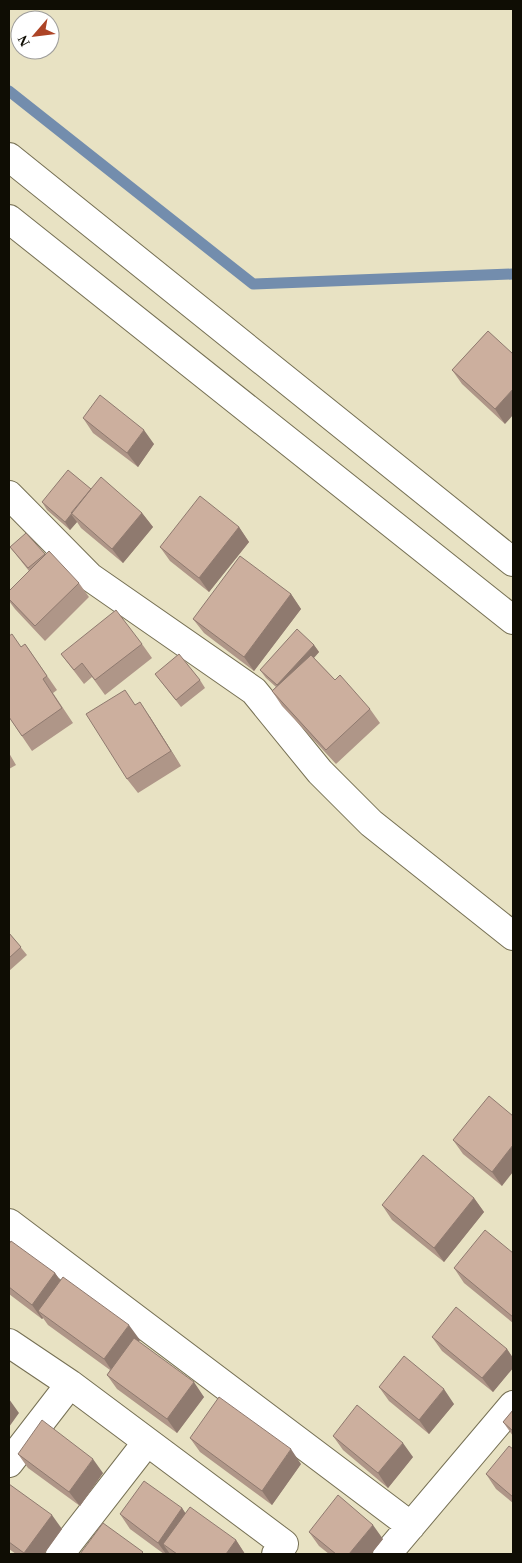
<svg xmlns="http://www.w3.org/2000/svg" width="522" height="1563" viewBox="0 0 522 1563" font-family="Georgia,serif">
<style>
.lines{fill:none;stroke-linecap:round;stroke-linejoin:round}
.stream{stroke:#738dad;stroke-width:11}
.minor-casing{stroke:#767054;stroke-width:30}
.minor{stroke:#fff;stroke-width:28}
.wall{fill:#af9688}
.shaded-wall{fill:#8f7a6f}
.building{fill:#ccaf9e;stroke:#8f7a6f}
</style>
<rect width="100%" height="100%" fill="#e8e2c3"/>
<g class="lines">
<path class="stream" d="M 9,91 L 253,284 L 513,274"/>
<g class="minor-casing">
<path id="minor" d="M 9,157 L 513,562
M 9,219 L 513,620
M 9,495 L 90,577 L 254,691 L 320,772 L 371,823 L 513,936
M 9,1223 L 411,1526
M 9,1343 L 70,1384 L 284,1544 L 276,1554
M 9,1463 L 70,1384
M 60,1554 L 147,1442
M 387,1554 L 513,1405"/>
</g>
<use href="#minor" class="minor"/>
</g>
<path class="wall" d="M 488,331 L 505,424 L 462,384 L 452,370 Z
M 83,418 L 154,444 L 138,467 L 93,433 Z
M 91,489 L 142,513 L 153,527 L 123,563 L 81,528 L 77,522 L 70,530 L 47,510 L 42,502 Z
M 239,527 L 249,542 L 209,592 L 170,561 L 160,547 Z
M 10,547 L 45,555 L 79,583 L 89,597 L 45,641 L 15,609 L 9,601 L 9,591 L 29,571 Z
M 291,594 L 301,609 L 254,671 L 204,633 L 193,619 Z
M 25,644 L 57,690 L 53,693 L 73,723 L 32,751 L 9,717 L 21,647 Z
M 142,644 L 152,658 L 105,695 L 92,677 L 84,684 L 61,654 Z
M 314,645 L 319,652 L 314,658 L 335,680 L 370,709 L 380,723 L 336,764 L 282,706 L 272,691 L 276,687 L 266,678 L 260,670 Z
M 155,674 L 200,680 L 205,688 L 181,707 Z
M 136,705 L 150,717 L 181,766 L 138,793 L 127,779 Z
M 9,753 L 16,765 L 9,769 Z
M 9,933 L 27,955 L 9,971 Z
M 513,1116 L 502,1186 L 463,1154 L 453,1140 Z
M 474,1198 L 484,1212 L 444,1262 L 392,1220 L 382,1205 Z
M 9,1244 L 55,1273 L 60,1280 L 140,1340 L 138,1342 L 204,1397 L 177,1433 L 117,1389 L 107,1375 L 110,1370 L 48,1325 L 43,1318 L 42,1319 L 9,1294 Z
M 513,1253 L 513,1323 L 464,1283 L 454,1268 Z
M 432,1337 L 507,1349 L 513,1358 L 513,1368 L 493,1392 L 442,1351 Z
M 379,1387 L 454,1404 L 429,1434 L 389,1401 Z
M 513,1410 L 513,1436 L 503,1422 Z
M 333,1436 L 413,1457 L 388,1488 L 343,1450 Z
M 190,1438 L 301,1464 L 272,1505 L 200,1452 Z
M 513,1449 L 513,1503 L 496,1489 L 486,1474 Z
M 18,1454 L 103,1473 L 80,1506 L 28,1468 Z
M 9,1484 L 62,1529 L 44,1554 L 16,1554 L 9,1549 Z
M 182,1508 L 185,1513 L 236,1540 L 245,1554 L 164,1554 L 130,1529 L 120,1514 Z
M 309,1532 L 383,1539 L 371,1554 L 329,1554 L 319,1546 Z"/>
<path class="shaded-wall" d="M 513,389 L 513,415 L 505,424 L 495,409 Z
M 144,430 L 154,444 L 138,467 L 127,453 Z
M 142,513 L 153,527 L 123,563 L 112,549 Z
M 71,514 L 77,522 L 70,530 L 65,522 Z
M 239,527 L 249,542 L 209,592 L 199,578 Z
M 291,594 L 301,609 L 254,671 L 244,657 Z
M 314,645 L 319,652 L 282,693 L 277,685 Z
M 140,702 L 150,717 L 181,766 L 171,751 Z
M 513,1145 L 513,1172 L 502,1186 L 492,1172 Z
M 474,1198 L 484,1212 L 444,1262 L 434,1248 Z
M 55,1273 L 65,1287 L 38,1311 L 43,1318 L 42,1319 L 32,1305 Z
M 129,1325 L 140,1340 L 114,1374 L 104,1359 Z
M 507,1349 L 513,1358 L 513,1368 L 493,1392 L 482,1378 Z
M 194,1382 L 204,1397 L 177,1433 L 167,1419 Z
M 444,1389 L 454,1404 L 429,1434 L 419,1420 Z
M 9,1399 L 19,1413 L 9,1427 Z
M 403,1443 L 413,1457 L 388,1488 L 378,1473 Z
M 291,1449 L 301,1464 L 272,1505 L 262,1491 Z
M 93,1459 L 103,1473 L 80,1506 L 69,1492 Z
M 182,1508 L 192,1523 L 163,1544 L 170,1554 L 166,1554 L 158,1543 Z
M 52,1515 L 62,1529 L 44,1554 L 25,1554 L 24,1553 Z
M 373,1525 L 383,1539 L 371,1554 L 349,1554 Z
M 236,1540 L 245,1554 L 226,1554 Z"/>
<path class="building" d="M 488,331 L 513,354 L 513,389 L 495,409 L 452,370 Z
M 100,395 L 144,430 L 127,453 L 83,418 Z
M 68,470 L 91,489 L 65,522 L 42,502 Z
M 101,477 L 142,513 L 112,549 L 71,513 Z
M 200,496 L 239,527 L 199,578 L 160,547 Z
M 26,533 L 45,554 L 28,568 L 10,547 Z
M 49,551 L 79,583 L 35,626 L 9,599 L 9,591 Z
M 240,556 L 291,594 L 244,657 L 193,619 Z
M 116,610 L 142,644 L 95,680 L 82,663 L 74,670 L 61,654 Z
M 297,629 L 314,645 L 277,685 L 260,670 Z
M 12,634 L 21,647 L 25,644 L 47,676 L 43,679 L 62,708 L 22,736 L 9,717 L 9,636 Z
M 179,654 L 200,680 L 176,700 L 155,674 Z
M 311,655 L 335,680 L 340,675 L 370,709 L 326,750 L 272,691 Z
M 125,690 L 135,705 L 140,702 L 171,751 L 127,779 L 86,714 Z
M 9,933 L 21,947 L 9,958 Z
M 489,1096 L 513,1116 L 513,1145 L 492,1172 L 453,1140 Z
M 423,1155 L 474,1198 L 434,1248 L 382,1205 Z
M 485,1230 L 513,1253 L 513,1317 L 454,1268 Z
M 11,1241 L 55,1273 L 32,1305 L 9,1287 L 9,1244 Z
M 63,1277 L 129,1325 L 104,1359 L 38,1311 Z
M 456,1307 L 507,1349 L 482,1378 L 432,1337 Z
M 134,1338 L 194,1382 L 167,1419 L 107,1375 Z
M 404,1356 L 444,1389 L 419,1420 L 379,1387 Z
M 219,1397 L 291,1449 L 262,1491 L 190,1438 Z
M 357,1405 L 403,1443 L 378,1473 L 333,1436 Z
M 513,1410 L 513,1431 L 503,1422 Z
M 42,1420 L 93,1459 L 69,1492 L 18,1454 Z
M 509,1446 L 513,1449 L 513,1497 L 486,1474 Z
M 144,1481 L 182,1508 L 158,1543 L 120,1514 Z
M 9,1484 L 52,1515 L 24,1553 L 9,1542 Z
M 338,1495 L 373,1525 L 349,1554 L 336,1554 L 309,1532 Z
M 190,1507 L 236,1540 L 226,1554 L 177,1554 L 163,1544 Z
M 103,1523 L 143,1552 L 141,1554 L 80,1554 Z"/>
<rect width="522" height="1563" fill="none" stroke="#0f0d04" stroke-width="20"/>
<g transform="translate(35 35) rotate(242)"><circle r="24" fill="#ffffff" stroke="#9f9e9b"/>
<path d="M0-4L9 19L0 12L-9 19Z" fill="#ad4426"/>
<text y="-8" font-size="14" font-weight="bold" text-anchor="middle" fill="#0f0d04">N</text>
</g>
</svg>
